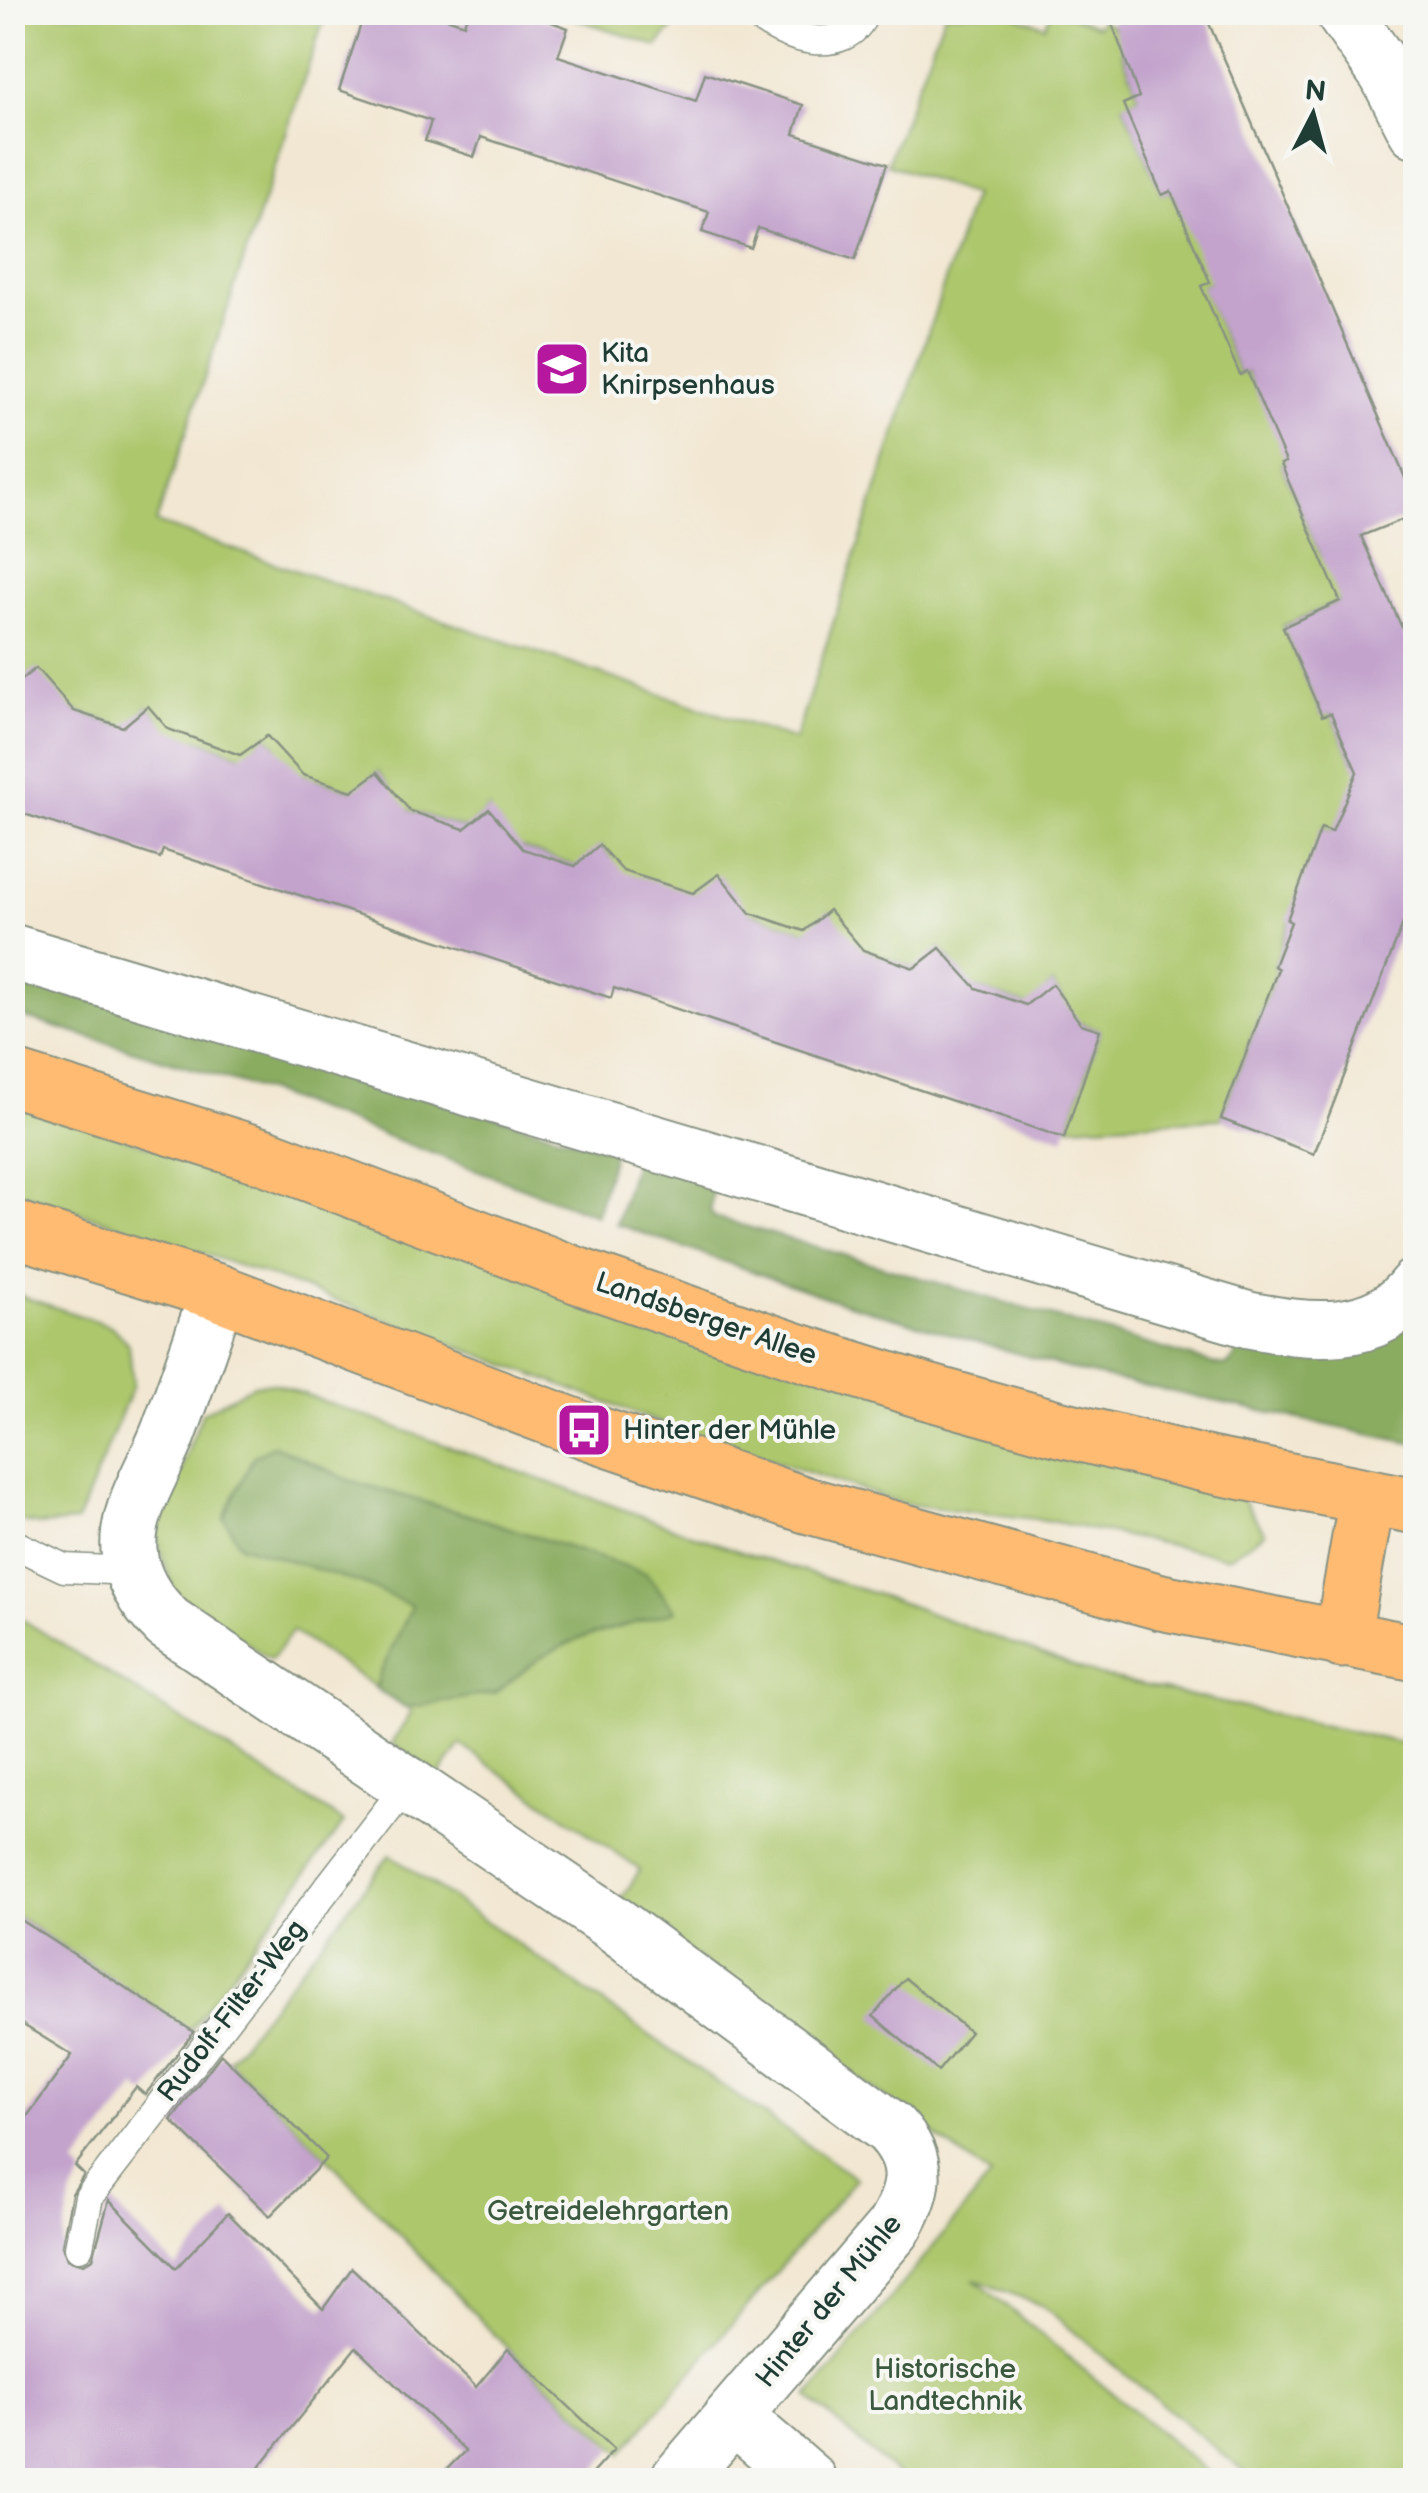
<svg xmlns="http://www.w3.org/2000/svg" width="1428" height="2493" viewBox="0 0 1428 2493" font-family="'Balsamiq Sans',sans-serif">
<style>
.green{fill:#adc76d;stroke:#668250;stroke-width:2.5}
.forest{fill:#8aac60;stroke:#54744a;stroke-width:2.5}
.building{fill:#c3a3cc}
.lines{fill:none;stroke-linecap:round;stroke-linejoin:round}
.service-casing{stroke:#889283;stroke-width:31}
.minor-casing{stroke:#889283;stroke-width:59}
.primary-casing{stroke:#889283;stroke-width:59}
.service{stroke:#fff;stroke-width:28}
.minor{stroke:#fff;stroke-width:55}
.primary{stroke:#ffbb71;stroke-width:55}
.labels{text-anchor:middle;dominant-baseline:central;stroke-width:8;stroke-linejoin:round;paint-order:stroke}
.poi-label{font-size:28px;fill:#1f3d34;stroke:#f6f6f2;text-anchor:start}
.street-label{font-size:28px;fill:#1f3d34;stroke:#f6f6f2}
.park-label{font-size:28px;fill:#3b593f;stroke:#f6f6f2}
</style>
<rect width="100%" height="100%" fill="#f6f6f2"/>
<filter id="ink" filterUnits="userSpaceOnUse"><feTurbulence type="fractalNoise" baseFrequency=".01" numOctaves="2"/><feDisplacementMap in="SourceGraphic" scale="20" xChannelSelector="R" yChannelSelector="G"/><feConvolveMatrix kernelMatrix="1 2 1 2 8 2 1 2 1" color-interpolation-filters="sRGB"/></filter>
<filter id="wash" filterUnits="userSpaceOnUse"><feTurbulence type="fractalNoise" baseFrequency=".0048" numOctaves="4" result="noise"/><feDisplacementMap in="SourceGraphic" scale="40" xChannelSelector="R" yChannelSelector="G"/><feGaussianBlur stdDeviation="2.25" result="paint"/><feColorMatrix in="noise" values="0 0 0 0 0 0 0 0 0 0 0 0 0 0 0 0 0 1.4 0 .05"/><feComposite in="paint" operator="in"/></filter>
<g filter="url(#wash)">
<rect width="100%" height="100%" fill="#f2e7d2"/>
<path class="green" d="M 12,13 L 326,13 L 156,523 L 795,740 L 973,195 L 887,164 L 945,13 L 1007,13 L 1045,26 L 1051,13 L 1061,13 L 1098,26 L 1101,19 L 1118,30 L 1130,47 L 1122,52 L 1139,97 L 1123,105 L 1162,194 L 1171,191 L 1213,281 L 1202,286 L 1239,374 L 1247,371 L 1290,460 L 1281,464 L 1320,554 L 1350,597 L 1283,626 L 1322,715 L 1331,713 L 1352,760 L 1363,769 L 1333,832 L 1322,828 L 1274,966 L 1278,969 L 1221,1119 L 1068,1126 L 1100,1030 L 1054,1014 L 1049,1009 L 1063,999 L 1052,984 L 1029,1006 L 942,977 L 952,961 L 940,948 L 919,969 L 831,940 L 829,911 L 808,932 L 697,895 L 600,874 L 611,858 L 600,846 L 578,867 L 490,837 L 489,809 L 466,829 L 378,800 L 389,786 L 378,772 L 355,792 L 269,764 L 277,747 L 267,736 L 244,756 L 200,740 L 151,736 L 159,719 L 148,706 L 126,728 L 13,690 Z
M 559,13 L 682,13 L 678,22 L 657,46 Z
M 12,1102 L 1239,1494 L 1265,1533 L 1229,1557 L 1045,1520 L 904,1504 L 671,1427 L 279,1279 L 13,1190 Z
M 12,1293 L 111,1326 L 129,1345 L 133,1385 L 77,1522 L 39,1525 L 13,1520 Z
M 273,1383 L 744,1553 L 891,1599 L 1097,1675 L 1415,1746 L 1415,2480 L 1254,2480 L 1043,2306 L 974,2279 L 1210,2474 L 1204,2480 L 904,2480 L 808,2397 L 991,2177 L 620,1901 L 640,1870 L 461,1745 L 439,1776 L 392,1743 L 412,1712 L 292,1631 L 271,1660 L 174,1593 L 156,1536 L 202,1413 L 254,1385 Z
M 12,1613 L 344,1822 L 172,2055 L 170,2017 L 13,1914 Z
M 390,1855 L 856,2179 L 622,2453 L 508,2349 L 327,2158 L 228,2061 Z"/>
<path class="forest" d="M 12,976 L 614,1151 L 596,1215 L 272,1093 L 13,1014 Z
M 635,1158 L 715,1179 L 710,1209 L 714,1217 L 1218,1365 L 1227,1366 L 1235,1357 L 1245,1336 L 1405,1324 L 1415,1338 L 1415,1444 L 1080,1372 L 831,1299 L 616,1224 Z
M 274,1445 L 349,1480 L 482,1519 L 646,1573 L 676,1611 L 578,1639 L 541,1657 L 495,1693 L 405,1708 L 376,1689 L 379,1676 L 412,1606 L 366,1585 L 240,1545 L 224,1518 L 253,1457 Z"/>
<g id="blocks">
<path class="building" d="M 365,12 L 429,12 L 464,24 L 468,12 L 524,12 L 568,28 L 558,56 L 696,101 L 705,73 L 803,105 L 794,134 L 887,164 L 855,260 L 758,228 L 751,248 L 702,232 L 709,212 L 481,137 L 474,157 L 425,141 L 431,121 L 339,90 Z
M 1108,12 L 1204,12 L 1416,503 L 1416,514 L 1361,536 L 1416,659 L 1416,890 L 1314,1154 L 1221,1119 L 1278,969 L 1274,966 L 1291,922 L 1287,920 L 1321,828 L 1332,832 L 1357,772 L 1331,713 L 1322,716 L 1283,627 L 1340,601 L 1281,464 L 1286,462 L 1247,371 L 1240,375 L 1201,286 L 1210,282 L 1171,191 L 1162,195 L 1123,104 L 1139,97 Z
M 36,668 L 74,711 L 123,727 L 148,706 L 168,729 L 240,755 L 267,736 L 303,775 L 352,791 L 378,772 L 410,811 L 464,829 L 489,809 L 523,849 L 575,866 L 599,845 L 623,871 L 693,893 L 719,874 L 750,913 L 804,931 L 829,910 L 863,950 L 914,968 L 940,948 L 976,988 L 1026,1005 L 1052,984 L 1081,1024 L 1100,1030 L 1064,1138 L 614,988 L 611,998 L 163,850 L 160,858 L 12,810 L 12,687 Z
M 12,1914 L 194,2032 L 145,2095 L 136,2087 L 75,2166 L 84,2175 L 72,2194 L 62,2245 L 67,2259 L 84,2264 L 93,2258 L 109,2200 L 176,2268 L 228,2213 L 323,2309 L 352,2268 L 476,2387 L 508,2349 L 614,2449 L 586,2480 L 436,2480 L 465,2451 L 356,2347 L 249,2480 L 12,2480 L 12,2137 L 72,2055 L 12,2018 Z
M 905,1978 L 970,2032 L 938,2071 L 873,2016 Z
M 221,2054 L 327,2158 L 270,2216 L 171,2120 Z"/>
</g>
</g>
<g filter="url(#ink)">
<use href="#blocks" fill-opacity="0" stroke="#889283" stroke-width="2.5"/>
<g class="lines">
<g class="service-casing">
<path id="service" d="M 753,12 C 780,38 846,60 865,12
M 12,1543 L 64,1568 L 133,1571
M 79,2247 L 89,2197 L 407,1785"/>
</g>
<g class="minor-casing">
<path id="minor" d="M 1343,12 L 1387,74 L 1416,130
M 12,952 L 1249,1320 C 1308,1331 1375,1341 1416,1286
M 218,1292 C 202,1339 186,1386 169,1432 C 155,1469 126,1509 129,1550 C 131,1579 148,1604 168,1623 L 617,1926 L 890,2128 C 922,2162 916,2191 893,2229 L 678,2480
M 733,2416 L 808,2480"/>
</g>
<g class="primary-casing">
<path id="primary" d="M 12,1078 L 266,1157 L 579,1276 L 796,1351 L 924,1391 L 1053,1427 L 1209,1465 L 1416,1506
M 12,1228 L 218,1292 L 584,1430 L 806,1505 L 1161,1602 L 1416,1653
M 1342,1640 L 1367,1498"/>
</g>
<use href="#service" class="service"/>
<use href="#minor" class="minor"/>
<use href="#primary" class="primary"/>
</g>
</g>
<defs>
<g id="school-square" transform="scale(2.875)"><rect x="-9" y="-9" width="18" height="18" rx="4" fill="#b5179e" stroke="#f6f6f2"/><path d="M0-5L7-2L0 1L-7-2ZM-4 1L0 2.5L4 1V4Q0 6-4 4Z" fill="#fff"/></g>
<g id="bus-square" transform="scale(2.875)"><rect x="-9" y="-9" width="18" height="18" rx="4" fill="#b5179e" stroke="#f6f6f2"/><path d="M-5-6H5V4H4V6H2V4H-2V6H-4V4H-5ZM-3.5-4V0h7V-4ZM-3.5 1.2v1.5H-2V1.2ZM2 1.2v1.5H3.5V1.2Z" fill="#fff"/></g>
</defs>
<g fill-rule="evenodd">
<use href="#school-square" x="562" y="369"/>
<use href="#bus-square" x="584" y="1430"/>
</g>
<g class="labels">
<g class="poi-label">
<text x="601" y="353">Kita<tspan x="601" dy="32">Knirpsenhaus</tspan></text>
<text x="623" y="1430">Hinter der Mühle</text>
</g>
<g class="street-label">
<text transform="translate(706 1319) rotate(19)">Landsberger Allee</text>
<text transform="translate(232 2011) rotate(-52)">Rudolf-Filter-Weg</text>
<text transform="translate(829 2301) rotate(-51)">Hinter der Mühle</text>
</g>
<g class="park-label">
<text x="608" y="2211">Getreidelehrgarten</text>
<text x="945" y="2369">Historische<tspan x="945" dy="32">Landtechnik</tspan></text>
</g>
</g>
<rect width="1428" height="2493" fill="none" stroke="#f6f6f2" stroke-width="50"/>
<g transform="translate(1313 115) rotate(6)" stroke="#f6f6f2" stroke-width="8" paint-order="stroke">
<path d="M0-8L18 38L0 25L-18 38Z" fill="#1f3d34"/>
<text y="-15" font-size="28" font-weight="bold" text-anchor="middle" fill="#1f3d34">N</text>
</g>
</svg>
